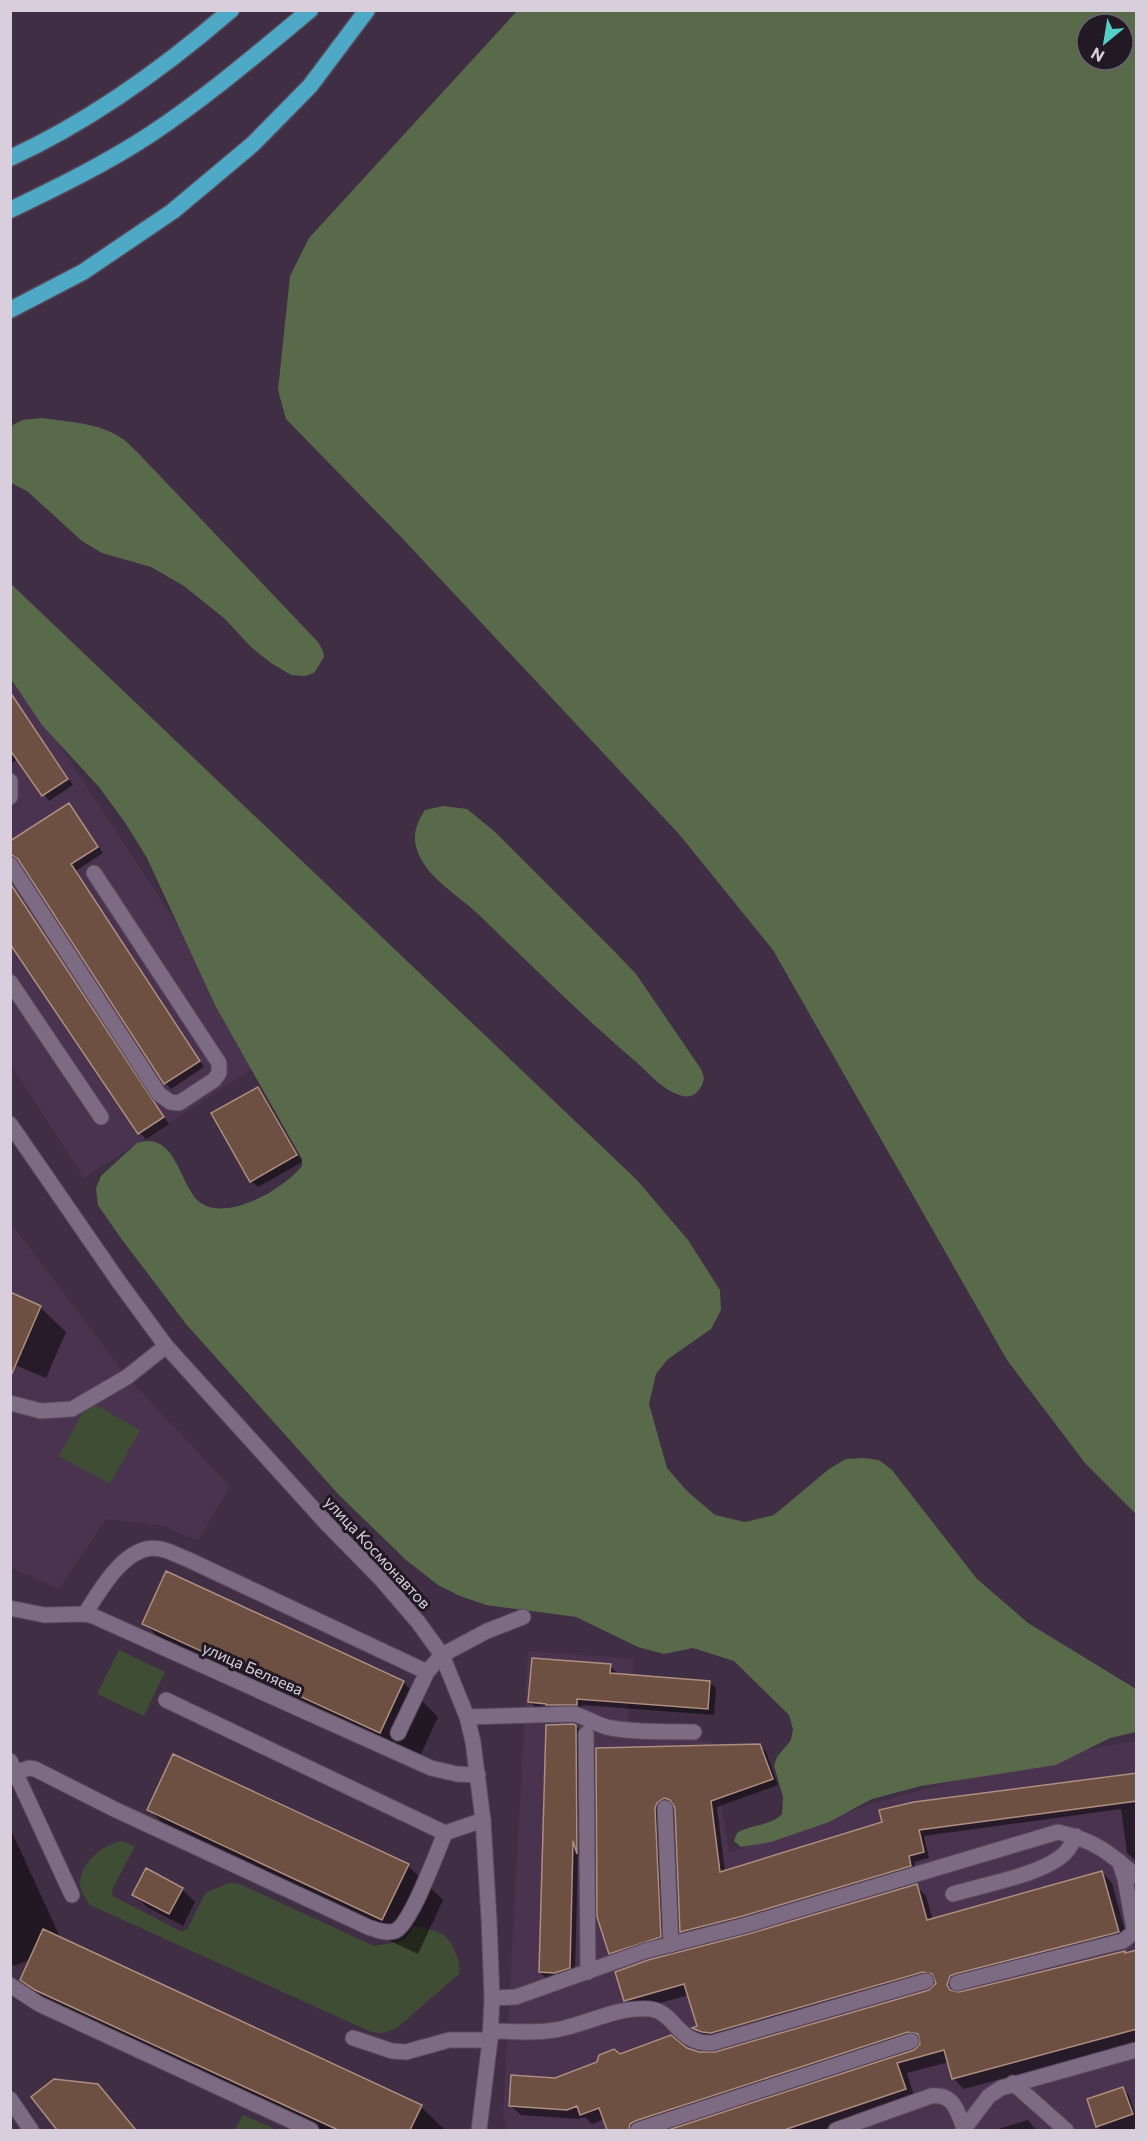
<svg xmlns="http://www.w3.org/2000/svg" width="1147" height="2141" viewBox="0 0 1147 2141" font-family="Commissioner,sans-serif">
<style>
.built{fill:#49334f}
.green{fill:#404d35}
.forest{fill:#596a4b;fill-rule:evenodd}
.shadow{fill:#0007}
.building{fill:#6d5042;stroke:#ae8e7f;stroke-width:1.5}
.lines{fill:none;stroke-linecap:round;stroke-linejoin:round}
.service-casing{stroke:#574a5c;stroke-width:17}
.minor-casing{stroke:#574a5c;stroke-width:17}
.secondary-casing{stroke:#574a5c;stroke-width:17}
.trunk-casing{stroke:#574a5c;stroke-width:19}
.service{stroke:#7d6a83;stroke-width:15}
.minor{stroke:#7d6a83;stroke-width:15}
.secondary{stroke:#7d6a83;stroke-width:15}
.trunk{stroke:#4ea9c6;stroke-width:16}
.labels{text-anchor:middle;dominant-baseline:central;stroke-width:6;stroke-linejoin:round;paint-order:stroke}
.street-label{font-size:16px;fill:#d8cedc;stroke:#211a24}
</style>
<rect width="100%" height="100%" fill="#3f2e44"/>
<path class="built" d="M 10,669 L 266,1060 L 84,1178 L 11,1065 Z
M 10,1222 L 127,1377 L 230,1486 L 198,1541 L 163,1526 L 106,1519 L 59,1589 L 11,1568 Z
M 528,1651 L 634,1659 L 627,1729 L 711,1742 L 729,1853 L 871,1804 L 1040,1757 L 1136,1741 L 1136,2130 L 508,2130 L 503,2117 Z"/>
<path class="green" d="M 89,1401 L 140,1430 L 110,1484 L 59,1456 Z
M 119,1650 L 165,1672 L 144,1716 L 97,1694 Z
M 121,1841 L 135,1846 L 112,1890 L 113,1896 L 182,1932 L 188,1928 L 205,1893 L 229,1883 L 240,1884 L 374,1946 L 398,1942 L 405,1939 L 414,1926 C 435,1931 447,1930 455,1952 C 458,1960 461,1965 459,1974 L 398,2027 C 387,2033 381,2035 369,2031 L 90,1905 C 86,1899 80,1892 80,1884 C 80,1863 103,1845 121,1841 Z
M 243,2115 L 277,2130 L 235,2130 Z"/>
<path class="forest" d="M 517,11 L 1136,11 L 1136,1514 L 1085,1463 L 1007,1360 L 773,950 L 679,834 L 402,538 L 286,419 L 278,390 L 290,276 L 309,238 ZM 1087,24 L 1123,24 L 1123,60 L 1087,60 Z
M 42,418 C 67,422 95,422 118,436 C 126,440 133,448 140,455 L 318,642 L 323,651 L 324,657 L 314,673 L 305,676 L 291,675 L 271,663 L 251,647 L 225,619 L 184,586 L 151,567 L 102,553 L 82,541 L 27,491 L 11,483 L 11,426 L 22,420 Z
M 10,583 L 637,1180 L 688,1240 L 720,1290 L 721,1310 L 711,1329 L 668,1359 L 656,1374 L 649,1404 L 667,1468 L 687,1491 L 715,1515 L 745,1522 L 774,1515 L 829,1469 L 846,1459 L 864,1458 L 879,1460 L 892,1470 L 977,1579 L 1028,1623 L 1136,1689 L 1136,1732 L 1110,1738 L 1056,1765 L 921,1786 L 872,1799 L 829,1822 L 771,1842 L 741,1847 L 734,1841 L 737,1833 C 751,1824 771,1826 782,1814 L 783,1797 L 774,1766 L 777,1757 L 791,1740 L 793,1729 L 789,1715 L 734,1661 L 693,1648 L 664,1654 L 638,1647 L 576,1617 L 486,1605 L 460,1596 L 438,1585 L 406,1560 L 339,1495 L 186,1324 L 120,1237 L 98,1205 L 96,1188 L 101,1176 L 137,1143 C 177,1129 180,1189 201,1203 C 228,1222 285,1188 302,1166 L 302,1159 L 216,1007 L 147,858 L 126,824 L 99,787 L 42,725 L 11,679 Z
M 443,806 L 467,809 L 494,831 L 614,951 L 636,974 L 701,1069 L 704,1078 C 702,1088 695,1099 683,1096 C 664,1092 649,1073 635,1061 C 581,1015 530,964 478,914 C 459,896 432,881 420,857 C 411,839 415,825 425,810 Z"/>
<path class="shadow" d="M 10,691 L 73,785 L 49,801 L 18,759 L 10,764 Z
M 69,805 L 103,853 L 76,871 L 204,1067 L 171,1089 L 165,1083 L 22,863 L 17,860 L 10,862 L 10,853 Z
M 10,882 L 169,1124 L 146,1139 L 140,1133 L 10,941 Z
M 258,1089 L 264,1095 L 302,1162 L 258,1187 L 251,1181 Z
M 40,1307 L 66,1332 L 46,1378 L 10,1363 Z
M 144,1623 L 403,1682 L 438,1717 L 415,1767 L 179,1658 Z
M 610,1665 L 616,1672 L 616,1675 L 710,1682 L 716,1688 L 714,1715 L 582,1705 L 582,1710 L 536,1708 L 530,1702 Z
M 576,1726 L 582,1732 L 583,1858 L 578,1853 L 575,1974 L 562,1978 L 546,1978 L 540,1972 Z
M 760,1746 L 766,1752 L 778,1785 L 717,1807 L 725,1872 L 1136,1775 L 1136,1861 L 1127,1853 L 1121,1809 L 924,1836 L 929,1858 L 914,1862 L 917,1872 L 688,1937 L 682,1931 L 675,1805 L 666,1805 L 666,1943 L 616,1959 L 610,1953 L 597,1749 Z
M 149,1809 L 408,1866 L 443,1900 L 418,1954 L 184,1844 Z
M 10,1828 L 61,1939 L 421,2107 L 445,2130 L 300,2130 L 56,2014 L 22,1979 L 31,1959 L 14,1966 L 10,1962 Z
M 1102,1872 L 1112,1883 L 1128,1942 L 957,1990 L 957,1994 L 1136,1952 L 1136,2042 L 964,2089 L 953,2078 L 949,2062 L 907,2073 L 915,2099 L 823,2130 L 673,2130 L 915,2052 L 920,2048 L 921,2042 L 649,2130 L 609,2130 L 605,2119 L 592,2124 L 585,2117 L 578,2119 L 521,2115 L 510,2105 L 555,2079 L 620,2056 L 686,2049 L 699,2053 L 715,2054 L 930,1992 L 938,1982 L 934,1981 L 722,2043 L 704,2037 L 695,2028 L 699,2027 L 689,1995 L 635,2010 L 625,2000 L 749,1936 L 916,1886 L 926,1896 L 933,1920 Z
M 182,1889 L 195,1902 L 183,1926 L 147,1907 L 134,1894 Z
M 1123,2089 L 1129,2095 L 1136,2116 L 1136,2130 L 1099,2130 L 1089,2100 Z
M 33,2097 L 110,2099 L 137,2130 L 59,2130 Z
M 1028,2120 L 1036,2130 L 995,2130 Z"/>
<path class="building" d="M 10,692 L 68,779 L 42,796 L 10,750 Z
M 69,803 L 98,847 L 71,864 L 200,1061 L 164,1084 L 18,859 L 10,854 L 10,841 Z
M 10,883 L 164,1117 L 138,1134 L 10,944 Z
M 258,1087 L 297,1155 L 250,1182 L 211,1113 Z
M 10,1292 L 41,1306 L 10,1378 Z
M 166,1571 L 404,1681 L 380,1733 L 142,1624 Z
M 532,1658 L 611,1664 L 610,1673 L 710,1681 L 708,1709 L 577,1699 L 577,1705 L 546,1705 L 546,1704 L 528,1702 Z
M 573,1724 L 576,1725 L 577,1854 L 573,1841 L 570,1968 L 555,1973 L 539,1972 L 546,1725 Z
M 760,1744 L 773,1779 L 711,1801 L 720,1872 L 882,1822 L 879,1810 L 914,1802 L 1137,1773 L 1137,1801 L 919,1830 L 924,1852 L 909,1856 L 911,1866 L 743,1916 L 680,1932 L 675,1808 L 670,1800 L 664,1798 L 657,1803 L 655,1808 L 661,1937 L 609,1954 L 597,1917 L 596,1748 Z
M 173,1754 L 409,1864 L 382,1920 L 147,1810 Z
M 146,1868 L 183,1888 L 169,1914 L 132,1895 Z
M 1102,1871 L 1119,1932 L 955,1974 L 950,1976 L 947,1985 L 950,1990 L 959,1992 L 1125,1951 L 1125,1953 L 1137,1950 L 1137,2029 L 952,2079 L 944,2050 L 897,2063 L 906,2089 L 784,2130 L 668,2130 L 914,2050 L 920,2044 L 918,2034 L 908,2032 L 635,2121 L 630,2124 L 629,2130 L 607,2130 L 599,2108 L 580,2115 L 577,2106 L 567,2110 L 509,2106 L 511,2075 L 555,2078 L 597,2062 L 599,2055 L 614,2049 L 620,2054 L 671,2035 L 687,2048 L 699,2052 L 715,2052 L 929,1990 L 936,1983 L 932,1974 L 923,1972 L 711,2033 L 702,2032 L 692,2028 L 697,2026 L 684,1984 L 624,2001 L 615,1972 L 648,1960 L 748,1934 L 917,1884 L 927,1920 Z
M 43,1929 L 422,2105 L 410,2130 L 338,2130 L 35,1990 L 20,1980 Z
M 54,2079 L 98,2084 L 136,2130 L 57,2130 L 31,2097 Z
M 1123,2087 L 1133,2114 L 1096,2127 L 1087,2099 Z"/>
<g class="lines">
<g class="service-casing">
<path id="service" d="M 10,781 L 10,797
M 10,864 L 159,1094 L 170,1102 L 179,1103 L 214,1080 L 219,1073 L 219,1063 L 94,873
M 10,982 L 101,1117
M 10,1403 L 41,1411 L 72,1409 L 127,1377 L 166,1346
M 85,1614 C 100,1590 127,1542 160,1549 C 169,1550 178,1556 187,1559 L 427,1672 L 442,1655 L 487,1631 L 523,1617
M 166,1700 L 445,1833
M 467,1717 L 575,1714 C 587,1718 599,1726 611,1728 C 638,1733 666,1731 694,1732
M 398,1733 L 427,1672
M 586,1734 L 588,1972
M 10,1761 L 72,1895
M 17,1772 L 29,1768 L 35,1769 L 114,1809 L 368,1927 C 377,1930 386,1934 395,1931 C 411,1924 437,1852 445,1833 L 483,1820
M 665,1808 L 671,1945
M 953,1894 C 982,1885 1046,1874 1066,1852 C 1070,1848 1073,1841 1076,1836
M 957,1983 L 1123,1941 L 1133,1933 L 1134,1929 L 1125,1879 L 1119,1861
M 10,1985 L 39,2004 L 311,2130
M 492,1998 L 516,1997 L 645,1951 L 746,1925 L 1058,1832 C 1094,1840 1110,1853 1136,1876
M 491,2031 C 513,2031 538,2034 560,2029 C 590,2023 618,2006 650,2009 C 676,2012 676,2044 712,2043 L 926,1981
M 353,2038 L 392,2051 L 406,2052 L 449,2040 L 490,2040
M 1013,2083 L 1066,2130
M 10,2099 L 31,2130
M 638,2130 L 911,2041
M 836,2130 L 931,2096 C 954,2093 957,2111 964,2128
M 963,2130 L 989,2096 L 1001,2088 L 1136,2050"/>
</g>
<g class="minor-casing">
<path id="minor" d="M 10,1608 L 44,1615 L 85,1614 L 93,1616 L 431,1768 L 457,1774 L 478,1775"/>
</g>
<g class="secondary-casing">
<path id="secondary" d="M 10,1124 L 119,1282 L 166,1346 L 327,1524 L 381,1579 L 418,1622 L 442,1655 L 467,1717 L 473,1742 L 483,1820 L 489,1919 L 492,1998 L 490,2040 L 479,2130"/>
</g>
<g class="trunk-casing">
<path id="trunk" d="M 10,158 C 91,121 164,68 231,10
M 10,210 C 58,187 107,163 151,134 C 207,97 258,53 310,10
M 10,310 L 83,272 L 173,211 L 253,144 L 310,86 L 367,10"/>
</g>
<use href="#service" class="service"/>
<use href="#minor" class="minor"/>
<use href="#secondary" class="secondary"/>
<use href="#trunk" class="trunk"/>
</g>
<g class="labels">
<g class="street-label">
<text transform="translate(378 1552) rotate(47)">улица Космонавтов</text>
<text transform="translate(253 1668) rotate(24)">улица Беляева</text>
</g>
</g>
<rect width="1147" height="2141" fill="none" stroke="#d8cedc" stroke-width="24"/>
<g transform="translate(1105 42) rotate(210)"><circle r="28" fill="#211a24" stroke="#6a626e" stroke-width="1.5"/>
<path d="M0-4.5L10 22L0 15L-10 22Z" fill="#55cec6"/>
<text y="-9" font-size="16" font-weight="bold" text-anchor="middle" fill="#d8cedc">N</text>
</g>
</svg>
